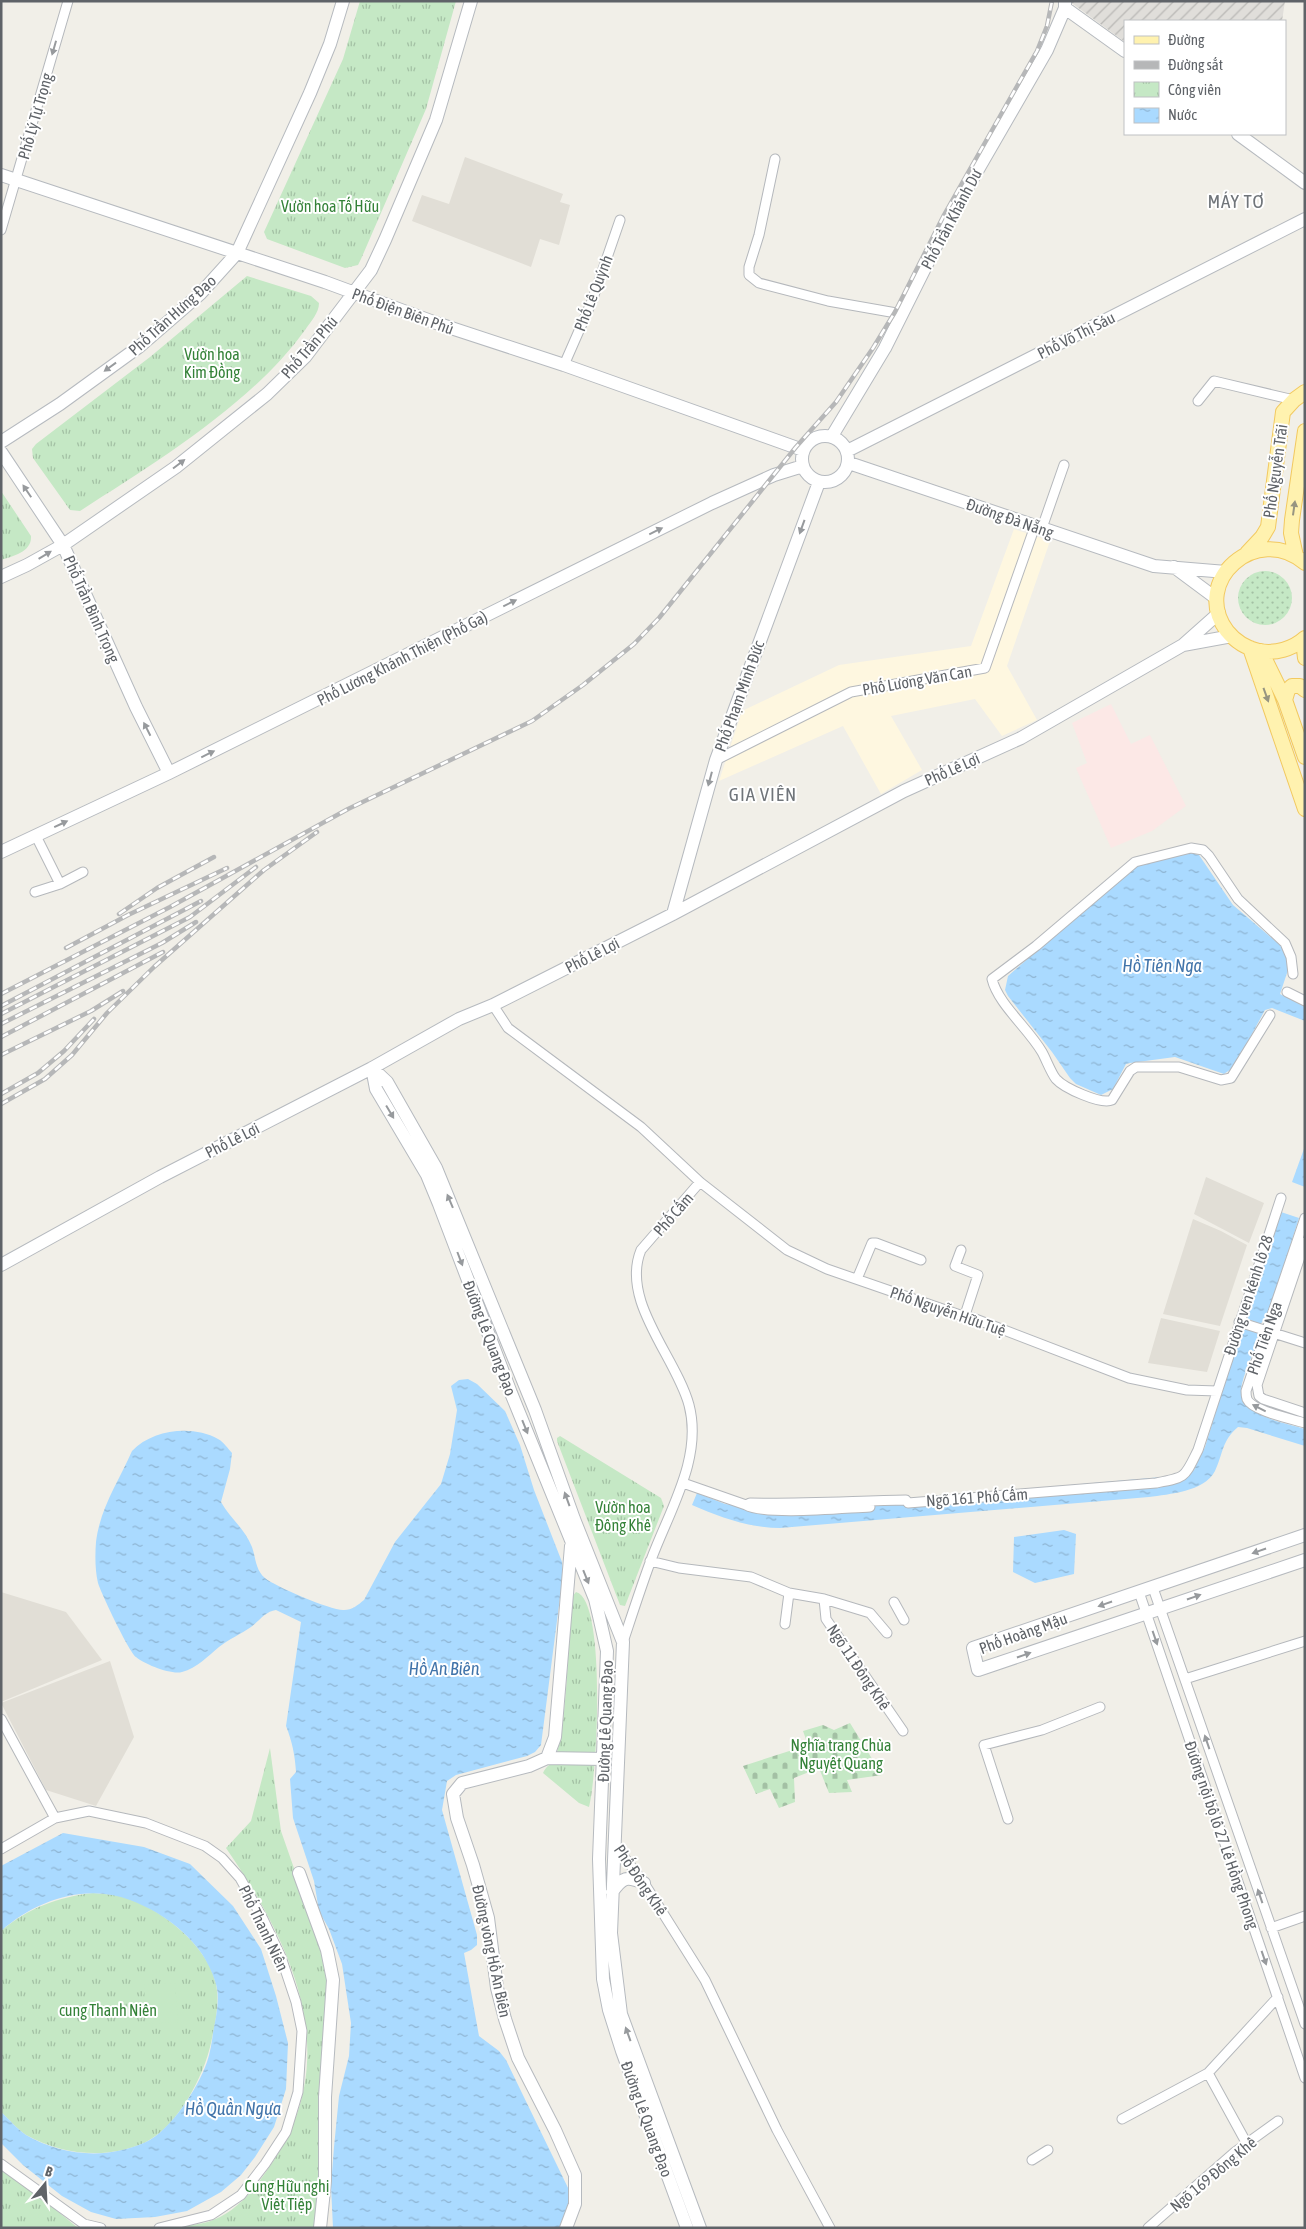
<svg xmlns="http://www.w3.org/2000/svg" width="1306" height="2229" viewBox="0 0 1306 2229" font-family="'Asap Condensed',sans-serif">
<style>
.commercial{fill:#fef7e0}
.industrial{fill:url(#industrial-furrows)}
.education{fill:#e1ded6}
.medical{fill:#fce8e6}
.grass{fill:url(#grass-dots)}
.cemetery{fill:url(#cemetery-stones)}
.park{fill:url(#park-tufts)}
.pitch{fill:#c5e8c5}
.water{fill:url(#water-ripples)}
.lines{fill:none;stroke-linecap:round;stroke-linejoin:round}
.street-casing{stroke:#b5b8bc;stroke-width:11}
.secondary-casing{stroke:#b6babf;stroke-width:14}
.primary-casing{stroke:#f2c960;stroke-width:16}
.street{stroke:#fff;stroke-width:9}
.secondary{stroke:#fff;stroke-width:12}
.primary{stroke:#fff2af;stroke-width:14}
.rail-casing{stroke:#b6b7b8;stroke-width:4.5}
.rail{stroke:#fff;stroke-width:2.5;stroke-dasharray:8;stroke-linecap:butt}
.oneway{fill:#979a9d}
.oneway2{fill:#979581}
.labels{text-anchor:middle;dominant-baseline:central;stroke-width:4;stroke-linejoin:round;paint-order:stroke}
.street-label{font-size:16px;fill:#5f6368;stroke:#fff}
.park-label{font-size:16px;fill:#348238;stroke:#fff}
.water-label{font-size:18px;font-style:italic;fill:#4174aa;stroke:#fff}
.quarter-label{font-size:19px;letter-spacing:1px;fill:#70757a;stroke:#fff}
</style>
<defs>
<pattern id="industrial-furrows" width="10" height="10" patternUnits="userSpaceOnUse" patternTransform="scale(1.25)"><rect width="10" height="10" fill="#e0deda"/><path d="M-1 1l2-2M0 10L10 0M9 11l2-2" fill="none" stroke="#b9b8b5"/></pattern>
<pattern id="grass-dots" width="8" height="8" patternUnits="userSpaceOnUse" patternTransform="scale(1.25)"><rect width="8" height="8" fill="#c5e8c5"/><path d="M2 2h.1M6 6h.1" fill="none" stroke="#a3c0a4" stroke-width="1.8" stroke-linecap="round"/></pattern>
<pattern id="cemetery-stones" width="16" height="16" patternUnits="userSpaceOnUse" patternTransform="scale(1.25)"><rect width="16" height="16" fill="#c5e8c5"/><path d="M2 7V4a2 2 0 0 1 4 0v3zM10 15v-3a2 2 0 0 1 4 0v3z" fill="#a3c0a4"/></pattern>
<pattern id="park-tufts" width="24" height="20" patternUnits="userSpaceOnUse" patternTransform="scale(1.25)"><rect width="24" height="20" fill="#c5e8c5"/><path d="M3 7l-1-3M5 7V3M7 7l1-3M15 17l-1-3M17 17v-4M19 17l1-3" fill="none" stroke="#a3c0a4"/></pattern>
<pattern id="water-ripples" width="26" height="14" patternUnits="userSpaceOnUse" patternTransform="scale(1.25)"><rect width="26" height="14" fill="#aadaff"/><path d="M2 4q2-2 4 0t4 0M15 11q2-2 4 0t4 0" fill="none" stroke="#8eb4d2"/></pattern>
</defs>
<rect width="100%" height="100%" fill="#f1efe8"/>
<path class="commercial" d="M 1014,529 L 1050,541 L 1007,666 L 1037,720 L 1002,736 L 975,699 L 891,716 L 922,770 L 881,794 L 843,726 L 719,781 L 742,711 L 839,665 L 971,646 Z"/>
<path class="industrial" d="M 1069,1 L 1285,1 L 1282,21 L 1125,21 L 1125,42 Z"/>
<path class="education" d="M 465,157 L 563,194 L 560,202 L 570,205 L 559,245 L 540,239 L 531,267 L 412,221 L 422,195 L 449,204 Z
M 1206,1177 L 1264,1203 L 1249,1243 L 1194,1214 Z
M 1193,1219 L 1221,1231 L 1247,1245 L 1220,1326 L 1163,1314 Z
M 1161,1318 L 1220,1331 L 1207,1372 L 1148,1363 Z
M 1,1592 L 66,1612 L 102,1660 L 1,1702 Z
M 110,1661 L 134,1737 L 96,1806 L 46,1790 L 1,1703 Z"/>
<path class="medical" d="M 1111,704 L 1131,744 L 1150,735 L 1186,806 L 1152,831 L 1111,848 L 1076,768 L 1087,763 L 1072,723 Z"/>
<path class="grass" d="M1238 598a27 27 0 1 1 54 0a27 27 0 1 1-54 0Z"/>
<path class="cemetery" d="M 850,1723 L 882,1775 L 847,1780 L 852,1792 L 829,1793 L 819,1768 L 794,1778 L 795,1802 L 779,1808 L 770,1789 L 756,1794 L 743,1766 L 808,1745 L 803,1731 L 823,1725 L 834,1730 Z"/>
<path class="park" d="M 360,1 L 456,1 L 426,109 L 361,259 L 358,265 L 345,268 L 267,239 L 264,232 L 343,59 Z
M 247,276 L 311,296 L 319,303 C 319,313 311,321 305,330 C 253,403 155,463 80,511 L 70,510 L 33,458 L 32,449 L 36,444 L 150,357 Z
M 1,491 L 31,536 C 32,552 13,556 1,560 Z
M 560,1436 L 661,1498 L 664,1506 L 625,1606 L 620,1605 L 557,1441 L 557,1438 Z
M 576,1592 C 607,1599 597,1778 589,1807 L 579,1803 L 543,1773 C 546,1766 549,1766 553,1761 C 567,1744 569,1626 571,1598 Z
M 270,1748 L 281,1831 L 333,1980 L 317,2228 L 172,2228 C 185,2225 201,2225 213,2220 C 241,2209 258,2184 274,2160 C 345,2053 290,1941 226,1848 L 251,1821 Z
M 93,1893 C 100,1894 108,1894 115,1895 C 154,1902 208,1944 216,1984 C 220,2003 215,2024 211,2043 C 204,2076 178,2126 146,2142 C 107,2160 63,2155 26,2135 C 17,2129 9,2119 1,2112 L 1,1931 C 28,1908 58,1897 93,1893 Z
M 1,2165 L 78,2228 L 1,2228 Z"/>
<path class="pitch" d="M 175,1983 L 178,2022 L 146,2024 L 144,1985 Z"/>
<path class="water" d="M 1190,853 L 1199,855 L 1233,905 L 1280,945 L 1286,954 L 1289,967 L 1280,994 L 1305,1007 L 1305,1021 L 1272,1008 L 1265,1010 L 1234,1067 L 1224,1074 L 1175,1057 L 1130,1063 L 1126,1064 L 1113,1089 L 1101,1095 L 1076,1084 L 1070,1078 L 1052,1052 L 1008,996 L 1005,990 L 1008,976 L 1127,872 L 1140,865 Z
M 1305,1146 L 1305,1187 L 1292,1182 Z
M 1281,1212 L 1299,1218 L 1267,1318 L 1260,1324 L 1248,1319 L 1247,1311 Z
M 1247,1328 L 1257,1331 L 1258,1335 C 1255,1352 1246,1367 1242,1384 C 1234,1415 1283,1422 1305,1429 L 1305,1446 L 1247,1428 L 1238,1427 C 1222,1440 1223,1454 1215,1471 C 1204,1492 1169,1494 1149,1497 L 780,1528 C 750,1528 719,1517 692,1505 L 697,1493 L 725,1504 L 772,1511 L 1185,1475 L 1194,1470 L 1205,1447 L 1240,1333 Z
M 468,1379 L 477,1384 L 505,1411 L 520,1445 L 534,1490 L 562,1562 L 563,1574 L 541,1745 L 535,1752 L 527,1756 L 456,1775 L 447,1781 L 442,1810 L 477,1935 L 477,1945 L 471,1950 L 464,1953 L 479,2036 L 499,2051 L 506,2060 L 570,2192 L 568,2207 L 559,2228 L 333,2228 L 331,2186 L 334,2147 L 339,2096 L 349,2056 L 351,2023 L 342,1964 L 329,1929 L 319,1911 L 314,1881 L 293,1818 L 290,1779 L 296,1772 C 295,1755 292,1741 286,1726 L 301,1622 L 276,1610 C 266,1611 259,1621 251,1627 C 241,1634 229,1639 219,1647 C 208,1656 197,1668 182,1672 C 171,1675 144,1664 136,1657 C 129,1652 101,1593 98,1583 C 95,1570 95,1555 96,1542 C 100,1508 119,1481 132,1451 C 153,1429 193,1425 218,1439 C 224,1442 228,1449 232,1453 L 230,1469 L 221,1502 C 230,1518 245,1529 252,1547 C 256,1558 255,1569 265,1578 C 274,1586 332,1611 344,1610 C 352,1610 358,1605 364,1600 L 395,1542 L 441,1484 L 450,1454 L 457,1410 L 451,1386 L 459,1380 Z
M 1064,1530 L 1076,1534 L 1074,1574 L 1035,1583 L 1013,1572 L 1014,1537 Z
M 63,1833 L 144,1847 L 190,1864 L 233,1906 L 261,1949 L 276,1996 L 288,2043 L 286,2089 L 274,2127 L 255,2157 L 241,2175 L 221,2192 L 187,2211 L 155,2217 L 116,2219 L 91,2212 L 62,2196 L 23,2165 L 1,2143 L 1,2112 C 9,2119 17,2129 26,2135 C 63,2156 106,2160 146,2142 C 171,2130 198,2088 207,2062 C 210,2053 212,2042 213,2033 C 216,2016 221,1997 215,1981 C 203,1942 167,1914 130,1900 C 86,1883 36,1900 1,1931 L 1,1866 Z"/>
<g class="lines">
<g class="street-casing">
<path id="street" d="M 775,159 L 759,235 L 749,267 L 749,275 L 759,283 L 828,301 L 902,314
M 1,230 L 68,1
M 564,365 L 592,301 L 620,220
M 1198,401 L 1214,381 L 1294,400
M 1042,528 L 1064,465
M 716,760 L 851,692 L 985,668 L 1035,526
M 36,836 L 60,884
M 35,892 L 60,884 L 83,872
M 1287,992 L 1305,1001
M 493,1005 L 508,1028 L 641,1127 L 700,1182 L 787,1250 L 827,1269 L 960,1315 L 965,1315 L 1129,1378 L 1187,1390 L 1217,1391
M 1270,1015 L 1231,1078 L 1221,1080 L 1179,1067 L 1136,1067 L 1130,1071 L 1112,1100 C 1101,1105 1064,1088 1056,1079 C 1051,1073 1046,1059 1042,1052 C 1028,1028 998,1004 992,979 L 1036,946 L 1135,862 L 1191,848 L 1203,850 L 1209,856 L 1238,899 L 1285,943 L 1291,957 L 1293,974
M 1305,1218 L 1246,1391 C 1246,1394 1246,1396 1247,1399 C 1252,1411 1292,1419 1305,1423
M 1305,1242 L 1257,1385 L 1259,1396 L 1263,1399 L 1305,1413
M 961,1250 L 955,1266 L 978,1275 L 965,1315
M 857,1279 L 872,1243 L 876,1243 L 921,1260
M 1239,1322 L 1305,1343
M 683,1483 L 746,1505 L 750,1503 C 802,1504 853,1501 906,1500 L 908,1503 L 1156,1483 C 1187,1477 1184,1478 1198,1450 L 1281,1198
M 746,1505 C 765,1516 845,1508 870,1507
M 650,1561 L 679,1568 L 751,1577 L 789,1593 L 824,1599 L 870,1613 L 887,1633
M 1153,1588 L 1305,2024
M 1139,1592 L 1305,2078
M 824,1599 L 826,1619 L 903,1731
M 894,1602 L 904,1620
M 785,1624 L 789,1593
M 623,1642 C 632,1615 641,1587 651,1560 C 669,1511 703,1458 689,1405 C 676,1357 620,1301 641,1250 L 700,1182
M 1185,1679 L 1305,1641
M 1,1719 L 55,1818
M 1008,1819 L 984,1745 L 1042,1730 L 1100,1707
M 615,1845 L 644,1883 L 705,1980 L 777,2130 L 830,2228
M 1,1849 L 55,1818 L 89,1811 L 146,1823 L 205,1846 L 222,1858 L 240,1878 L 263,1919 L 281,1957 L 296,2002 L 302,2031 L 298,2092 L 286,2132 L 265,2164 L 241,2195 L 211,2215 L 159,2228
M 1271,1928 L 1305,1916
M 1208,2073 L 1247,2144
M 1122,2119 L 1208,2073 L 1278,1997
M 1032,2160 L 1048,2150
M 1,2164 L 84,2224 L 101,2228
M 1148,2228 L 1235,2152 L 1278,2121"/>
</g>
<g class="secondary-casing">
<path id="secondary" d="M 1065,8 L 1125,51
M 1238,134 L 1305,183
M 1,175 L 325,282 L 439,324 L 564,365 L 803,450
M802 459a23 23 0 1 1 46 0a23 23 0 1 1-46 0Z
M 832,436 L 885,348 L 950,218 L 1047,50 L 1065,8 L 1065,1
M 1,442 L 60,404 L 140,346 L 200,294 L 237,253 L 310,93 L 330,44 L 343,1
M 847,451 L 1305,219
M 1,452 L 63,545 L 136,707 L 169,773
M 849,463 L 1154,566 L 1226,572
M 1174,567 L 1217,599
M 1,577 L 27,565 L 63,545 L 176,467 L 267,394 L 305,357 L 371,270 L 385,240 L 436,120 L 471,1
M 1183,645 L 1232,636
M 1,852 L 169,773 L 712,503 L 774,475 L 803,466
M 673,914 L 716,760 L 819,482
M 372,1068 L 387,1082 L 436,1168 L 535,1410 L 574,1519 L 623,1642 L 611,1933 L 621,2014 L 700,2228
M 372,1068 L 376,1089 L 427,1175 L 439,1204 L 511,1393 L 595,1599 L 599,1616 L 607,1651 L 599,1859 L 603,1979 L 609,2010 L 622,2051 L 687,2228
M 1,1265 L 160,1177 L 372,1068 L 459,1019 L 493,1005 L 673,914 L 904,791 L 1021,738 L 1183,645 L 1219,613
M 1305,1535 L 973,1648 L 978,1670 L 1305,1560
M 547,1758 L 555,1737 L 571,1546
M 299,1873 L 327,1950 L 333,1980 L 325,2097 L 325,2181 L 320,2228
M 612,1892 C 623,1877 626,1876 644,1883
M 566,2228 L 575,2204 L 575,2175 L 555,2130 L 518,2058 L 505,2019 L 497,1988 L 488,1918 L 473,1865 L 457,1818 L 453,1794 L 462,1783 L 529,1766 L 547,1758 L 604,1759"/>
</g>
<g class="primary-casing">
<path id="primary" d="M 1247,553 L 1262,537 L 1268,527 L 1283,412 L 1294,400 L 1305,392
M 1296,556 L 1291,533 L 1292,520 L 1305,431
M 1305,563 C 1257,522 1190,581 1227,631 C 1235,641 1246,648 1259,651 C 1275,654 1293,649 1305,638
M 1303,640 L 1305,658
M 1250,648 L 1305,809
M 1261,651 L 1285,700 L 1305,757
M 1285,700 L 1288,690 L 1292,686 L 1300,686 L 1305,690"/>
</g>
<use href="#street" class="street"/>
<use href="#secondary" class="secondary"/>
<use href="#primary" class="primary"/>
<g class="rail-casing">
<path id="rail" d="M 119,914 L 157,888 L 214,857
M 66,948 L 128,915 L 227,868
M 1,994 L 170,907 L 348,809 L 532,721 L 583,685 L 634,644 L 659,618 L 796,447 L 836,402 L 873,348 L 895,312 L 944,215 L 1037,51 L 1047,26 L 1052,1
M 1,1006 L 201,901
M 1,1014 L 190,917 L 256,867
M 1,1024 L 162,943 L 196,922
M 1,1037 L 163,952
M 1,1055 L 91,1011 L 123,991
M 1,1094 L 38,1073 L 64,1051 L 94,1019
M 1,1104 L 45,1079 L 72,1055 L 107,1013 L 154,967 L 264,870 L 317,832"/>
</g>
<use href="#rail" class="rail"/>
</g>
<defs><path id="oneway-solid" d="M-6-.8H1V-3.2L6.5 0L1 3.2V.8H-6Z" transform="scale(1.25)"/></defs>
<g class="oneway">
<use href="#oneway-solid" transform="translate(54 48) rotate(106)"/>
<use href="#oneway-solid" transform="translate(110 367) rotate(144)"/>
<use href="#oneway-solid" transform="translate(179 464) rotate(-37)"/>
<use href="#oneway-solid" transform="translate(27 491) rotate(-124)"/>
<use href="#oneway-solid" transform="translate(802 527) rotate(110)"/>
<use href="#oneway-solid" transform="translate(656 531) rotate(-26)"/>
<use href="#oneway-solid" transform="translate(45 555) rotate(-31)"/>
<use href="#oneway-solid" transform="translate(510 603) rotate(-26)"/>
<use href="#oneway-solid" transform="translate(147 729) rotate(-117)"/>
<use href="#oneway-solid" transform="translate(208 754) rotate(-26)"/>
<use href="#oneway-solid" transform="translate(710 779) rotate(105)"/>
<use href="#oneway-solid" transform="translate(61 824) rotate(-25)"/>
<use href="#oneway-solid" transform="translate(390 1112) rotate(59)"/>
<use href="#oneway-solid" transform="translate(450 1201) rotate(-113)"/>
<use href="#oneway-solid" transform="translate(460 1259) rotate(69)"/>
<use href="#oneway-solid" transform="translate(1259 1408) rotate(-153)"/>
<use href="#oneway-solid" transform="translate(525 1427) rotate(68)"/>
<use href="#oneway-solid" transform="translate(567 1499) rotate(-110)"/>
<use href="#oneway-solid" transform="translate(1259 1551) rotate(161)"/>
<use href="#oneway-solid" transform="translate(586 1577) rotate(68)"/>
<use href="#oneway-solid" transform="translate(1194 1597) rotate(-19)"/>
<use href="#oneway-solid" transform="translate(1105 1604) rotate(161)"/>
<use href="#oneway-solid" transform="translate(1155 1638) rotate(71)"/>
<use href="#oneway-solid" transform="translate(1024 1655) rotate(-19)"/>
<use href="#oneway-solid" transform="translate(1207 1742) rotate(-109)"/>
<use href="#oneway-solid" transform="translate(1260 1896) rotate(-109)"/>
<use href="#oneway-solid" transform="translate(1264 1958) rotate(71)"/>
<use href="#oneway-solid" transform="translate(628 2034) rotate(-110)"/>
</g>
<g class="oneway2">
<use href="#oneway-solid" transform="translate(1294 508) rotate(-82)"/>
<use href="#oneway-solid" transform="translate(1266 695) rotate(70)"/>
</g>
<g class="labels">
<g class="street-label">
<text transform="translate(35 116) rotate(-74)">Phố Lý Tự Trọng</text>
<text transform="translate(951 219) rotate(-62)">Phố Trần Khánh Dư</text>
<text transform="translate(593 293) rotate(-69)">Phố Lê Quýnh</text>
<text transform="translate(403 311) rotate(20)">Phố Điện Biên Phủ</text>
<text transform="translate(172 315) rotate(-42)">Phố Trần Hưng Đạo</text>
<text transform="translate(1076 335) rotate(-27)">Phố Võ Thị Sáu</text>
<text transform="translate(309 347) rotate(-49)">Phố Trần Phú</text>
<text transform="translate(1275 471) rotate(-82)">Phố Nguyễn Trãi</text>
<text transform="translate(1010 518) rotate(19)">Đường Đà Nẵng</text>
<text transform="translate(92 609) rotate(66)">Phố Trần Bình Trọng</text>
<text transform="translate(402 658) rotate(-27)">Phố Lương Khánh Thiện (Phố Ga)</text>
<text transform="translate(917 680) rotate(-10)">Phố Lương Văn Can</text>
<text transform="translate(739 696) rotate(-70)">Phố Phạm Minh Đức</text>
<text transform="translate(952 769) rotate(-24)">Phố Lê Lợi</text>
<text transform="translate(592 955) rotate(-27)">Phố Lê Lợi</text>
<text transform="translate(232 1140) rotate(-27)">Phố Lê Lợi</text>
<text transform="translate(673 1214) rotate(-49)">Phố Cấm</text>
<text transform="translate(1248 1295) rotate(-72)">Đường ven kênh lô 28</text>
<text transform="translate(948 1311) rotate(19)">Phố Nguyễn Hữu Tuệ</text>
<text transform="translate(490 1338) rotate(69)">Đường Lê Quang Đạo</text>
<text transform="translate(1264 1338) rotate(-71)">Phố Tiên Nga</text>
<text transform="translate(977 1497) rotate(-4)">Ngõ 161 Phố Cấm</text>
<text transform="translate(1023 1633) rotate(-20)">Phố Hoàng Mậu</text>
<text transform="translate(859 1667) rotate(56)">Ngõ 11 Đông Khê</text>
<text transform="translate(605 1721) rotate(-88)">Đường Lê Quang Đạo</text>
<text transform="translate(1222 1835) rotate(71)">Đường nội bộ lô 27 Lê Hồng Phong</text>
<text transform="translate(641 1880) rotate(56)">Phố Đông Khê</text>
<text transform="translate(264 1928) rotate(64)">Phố Thanh Niên</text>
<text transform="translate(492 1951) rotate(78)">Đường vòng Hồ An Biên</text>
<text transform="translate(647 2119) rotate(70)">Đường Lê Quang Đạo</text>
<text transform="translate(1213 2174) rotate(-40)">Ngõ 169 Đông Khê</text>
</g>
<g class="park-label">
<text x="330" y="206">Vườn hoa Tố Hữu</text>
<text x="212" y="354">Vườn hoa<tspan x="212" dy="18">Kim Đồng</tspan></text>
<text x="623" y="1507">Vườn hoa<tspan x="623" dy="18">Đông Khê</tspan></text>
<text x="841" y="1745">Nghĩa trang Chùa<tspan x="841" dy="18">Nguyệt Quang</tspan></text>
<text x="108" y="2010">cung Thanh Niên</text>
<text x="287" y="2186">Cung Hữu nghị<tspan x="287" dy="18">Việt Tiệp</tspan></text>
</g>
<g class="water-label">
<text x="1162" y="965">Hồ Tiên Nga</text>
<text x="444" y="1668">Hồ An Biên</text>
<text x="233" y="2108">Hồ Quần Ngựa</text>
</g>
<g class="quarter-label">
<text x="1236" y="201">MÁY TƠ</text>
<text x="763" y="794">GIA VIÊN</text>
</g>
</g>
<rect width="1306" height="2229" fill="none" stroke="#5f6368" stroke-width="5"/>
<rect x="1124" y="20" width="162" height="115" fill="#ffffff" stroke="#bfc1c3"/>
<rect x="1134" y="36" width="25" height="8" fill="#fff2af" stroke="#bfc1c3"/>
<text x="1168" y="45" font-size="15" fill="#5f6368">Đường</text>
<rect x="1134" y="61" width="25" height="8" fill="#b6b7b8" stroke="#bfc1c3"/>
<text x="1168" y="70" font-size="15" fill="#5f6368">Đường sắt</text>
<rect x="1134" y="82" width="25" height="15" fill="url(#park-tufts)" stroke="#bfc1c3"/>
<text x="1168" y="95" font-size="15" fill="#5f6368">Công viên</text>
<rect x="1134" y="108" width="25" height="15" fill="url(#water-ripples)" stroke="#bfc1c3"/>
<text x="1168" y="120" font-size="15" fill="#5f6368">Nước</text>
<g transform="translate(45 2184) rotate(18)" stroke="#ffffff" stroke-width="4" paint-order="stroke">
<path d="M0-4L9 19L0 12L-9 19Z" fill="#5f6368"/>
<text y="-8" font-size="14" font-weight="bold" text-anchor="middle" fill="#5f6368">B</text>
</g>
</svg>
